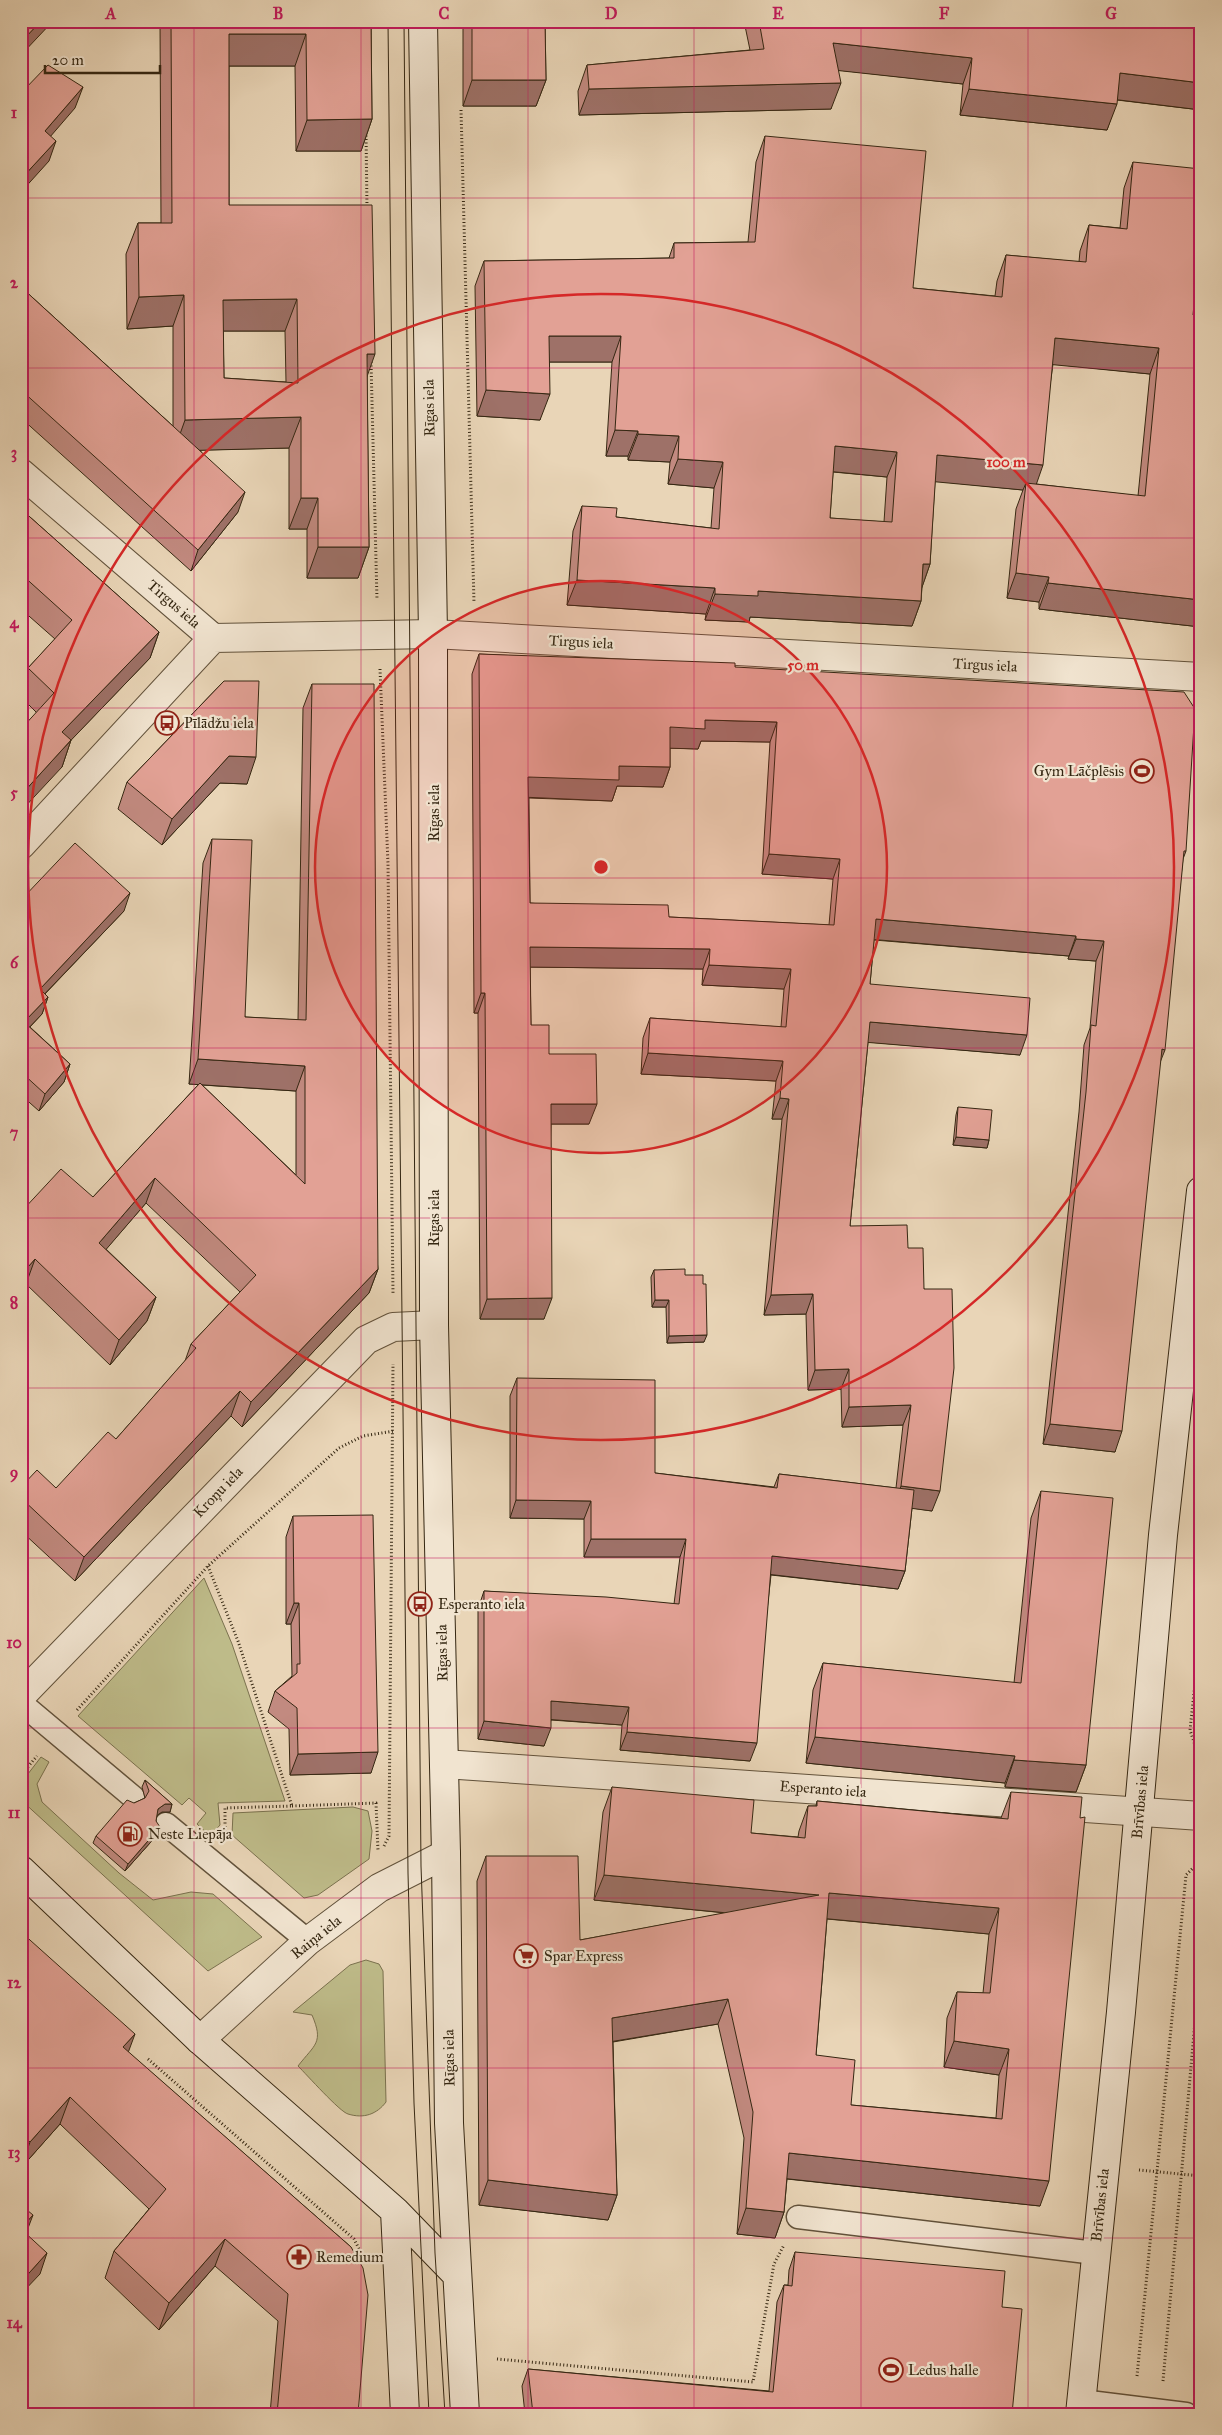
<svg xmlns="http://www.w3.org/2000/svg" width="1222" height="2435" viewBox="0 0 1222 2435" font-family="'IM FELL Great Primer',serif">
<style>
.green{fill:#bebb89;stroke:#7a714e}
.lines{fill:none;stroke-linecap:round;stroke-linejoin:round}
.lane-casing{stroke:#62523b;stroke-width:25}
.street-casing{stroke:#62523b;stroke-width:30}
.secondary-casing{stroke:#352712;stroke-width:30}
.path{stroke:#352712;stroke-width:3;stroke-dasharray:1 2.5;stroke-linecap:butt}
.lane{stroke:#f1e4d0;stroke-width:22}
.street{stroke:#f1e4d0;stroke-width:28}
.secondary{stroke:#f1e4d0;stroke-width:28}
.tram{stroke:#352712;stroke-width:1}
.wall{fill:#c28a80;stroke:#352712;fill-rule:evenodd}
.shaded-wall{fill:#9e7168;stroke:#352712}
.building{fill:#e2a195;stroke:#352712;fill-rule:evenodd}
.grid{fill:none;stroke:#c2185b;stroke-width:1;stroke-opacity:0.55}
.ring{fill:none;stroke:#d62828;stroke-width:2.5}
.labels{text-anchor:middle;dominant-baseline:central;stroke-width:4.5;stroke-linejoin:round;paint-order:stroke}
.street-label{font-size:15px;fill:#352712;stroke:#f1e4d0}
.poi-label{font-size:15px;fill:#352712;stroke:#f1e4d0;text-anchor:start}
.centre{fill:#d62828;stroke:#f1e4d0;stroke-width:2.5}
.ring-label{font-size:15px;text-anchor:middle;font-weight:bold;fill:#d62828;stroke:#f1e4d0;stroke-width:4.5;stroke-linejoin:round;paint-order:stroke}
.neatline{fill:none;stroke:#c2185b;stroke-width:2}
.grid-label{font-size:16px;text-anchor:middle;font-weight:bold;fill:#c2185b}
</style>
<rect width="100%" height="100%" fill="#e9d5b7"/>
<filter id="stains"><feTurbulence type="fractalNoise" baseFrequency=".004" numOctaves="4"/><feColorMatrix values="0 0 0 0 .2 0 0 0 0 .09 0 0 0 0 .02 0 0 0 .5 -.17"/></filter>
<radialGradient id="worn" r=".72"><stop offset=".6" stop-color="#630" stop-opacity="0"/><stop offset="1" stop-color="#630" stop-opacity=".3"/></radialGradient>
<path class="green" d="M 204,1578 L 232,1644 L 285,1801 L 218,1803 L 220,1825 L 210,1836 L 197,1824 L 206,1813 L 189,1798 L 182,1805 L 78,1716 Z
M 41,1757 L 49,1762 L 37,1784 L 42,1802 L 119,1873 L 153,1900 L 191,1892 L 213,1894 L 262,1937 L 208,1971 L 21,1800 L 21,1783 Z
M 353,1807 L 368,1811 L 372,1831 L 369,1859 L 318,1895 L 304,1898 L 232,1835 L 233,1813 Z
M 366,1960 L 379,1964 L 383,1971 L 386,2102 C 377,2114 364,2119 348,2114 C 340,2112 307,2075 298,2066 C 315,2044 324,2043 312,2015 L 293,2012 L 350,1965 Z"/>
<g class="lines">
<g class="lane-casing">
<path id="lane" d="M 21,1703 L 133,1797
M 166,1824 L 308,1941
M 798,2217 L 1095,2253
M 1081,2401 L 1186,2414"/>
</g>
<g class="street-casing">
<path id="street" d="M 21,473 L 213,638 L 433,634 L 1201,677
M 21,845 L 213,638
M 21,1696 L 366,1340 L 393,1327 L 434,1325
M 444,1764 L 1201,1816
M 200,2040 L 308,1941 L 379,1888 L 446,1854"/>
</g>
<g class="secondary-casing">
<path id="secondary" d="M 423,21 L 433,634 L 434,1325 L 446,1854 L 449,2123 L 465,2414
M 21,1870 L 200,2040 L 395,2211 L 457,2275
M 395,2211 L 405,2414
M 1080,2414 L 1121,2012 L 1163,1535 L 1201,1191"/>
</g>
<path class="path" d="M 461,110 L 474,603
M 366,132 L 367,208
M 371,362 L 377,600
M 380,669 L 388,864 L 393,1293
M 208,1566 L 238,1641 L 292,1806 L 225,1808 L 225,1831
M 1201,1628 L 1190,1730 L 1195,1745 L 1201,1751
M 77,1710 L 208,1566 L 339,1448 L 363,1436 L 394,1431
M 21,1775 L 37,1756
M 292,1806 L 376,1803 L 378,1851
M 384,1846 L 389,1836 L 393,1364
M 148,2059 L 354,2239 L 361,2253
M 1139,2170 L 1201,2176
M 497,2359 L 753,2382 L 774,2264 L 784,2245
M 1137,2376 L 1186,1875 L 1201,1860
M 1163,2381 L 1201,1954"/>
<use href="#lane" class="lane"/>
<use href="#street" class="street"/>
<use href="#secondary" class="secondary"/>
<path class="tram" d="M 388,21 L 408,1873 L 414,2103 L 429,2414
M 404,21 L 421,1866 L 435,2253 L 445,2414"/>
</g>
<path class="wall" d="M 160,21 L 371,21 L 372,119 L 361,151 L 296,151 L 295,66 L 229,66 L 229,205 L 367,375 L 369,547 L 358,578 L 307,578 L 307,529 L 289,529 L 289,448 L 200,450 L 238,512 L 191,571 L 21,418 L 21,287 L 173,426 L 173,326 L 127,329 L 126,254 L 138,223 L 161,223 ZM 223,331 L 285,331 L 286,382 L 224,378 Z
M 463,21 L 545,21 L 546,80 L 536,106 L 463,106 Z
M 744,21 L 1201,21 L 1201,110 L 1117,100 L 1107,130 L 960,115 L 963,84 L 838,70 L 831,109 L 579,115 L 578,91 L 587,65 L 750,50 Z
M 765,136 L 913,288 L 995,296 L 997,281 L 1006,255 L 1079,262 L 1080,251 L 1089,225 L 1120,228 L 1124,188 L 1133,162 L 1193,315 L 1201,316 L 1201,627 L 1039,609 L 1039,602 L 1007,598 L 1016,509 L 1023,490 L 935,481 L 930,564 L 922,587 L 921,601 L 912,626 L 750,617 L 749,622 L 705,620 L 706,614 L 567,605 L 573,531 L 582,506 L 616,517 L 711,528 L 714,488 L 668,484 L 670,462 L 628,460 L 628,456 L 606,456 L 612,362 L 549,362 L 540,420 L 477,416 L 475,286 L 484,261 L 669,258 L 674,243 L 748,242 L 756,162 ZM 1053,364 L 1150,374 L 1138,496 L 1036,484 ZM 833,472 L 887,477 L 884,522 L 830,518 Z
M 21,509 L 159,632 L 150,658 L 71,740 L 62,767 L 36,712 L 21,697 L 21,685 L 28,668 L 55,639 L 21,609 Z
M 479,654 L 735,667 L 1186,851 L 1183,859 L 1115,1452 L 1043,1444 L 1079,1112 L 1084,1045 L 1090,1028 L 1096,961 L 1068,959 L 1069,956 L 874,940 L 870,984 L 1020,1055 L 868,1042 L 850,1226 L 908,1248 L 924,1289 L 932,1511 L 912,1508 L 905,1571 L 898,1589 L 771,1575 L 750,1761 L 620,1750 L 622,1725 L 551,1720 L 544,1746 L 478,1739 L 478,1609 L 484,1591 L 674,1604 L 680,1557 L 584,1557 L 584,1519 L 510,1518 L 510,1396 L 517,1378 L 655,1473 L 774,1487 L 779,1474 L 896,1488 L 903,1425 L 842,1427 L 841,1389 L 808,1390 L 806,1314 L 764,1315 L 782,1119 L 772,1119 L 776,1081 L 641,1074 L 643,1038 L 650,1018 L 781,1027 L 784,989 L 702,985 L 703,969 L 530,967 L 531,1025 L 549,1054 L 589,1124 L 551,1124 L 544,1319 L 480,1319 L 478,1013 L 474,1013 L 472,674 ZM 701,741 L 770,742 L 762,874 L 833,879 L 829,925 L 669,917 L 530,903 L 529,798 L 612,801 L 617,786 L 663,787 L 670,767 L 670,748 L 698,749 Z
M 224,681 L 247,784 L 220,783 L 162,845 L 118,809 L 127,782 Z
M 312,684 L 378,1269 L 369,1293 L 242,1427 L 231,1416 L 75,1581 L 21,1531 L 21,1487 L 56,1488 L 116,1439 L 185,1361 L 191,1344 L 240,1292 L 146,1203 L 106,1249 L 156,1297 L 147,1321 L 110,1365 L 26,1284 L 21,1212 L 93,1197 L 199,1084 L 189,1084 L 203,863 L 212,839 L 245,1017 L 298,1020 L 303,708 ZM 202,1085 L 296,1091 L 296,1175 Z
M 21,900 L 124,911 L 45,994 L 48,997 L 42,1014 L 30,1027 L 70,1064 L 64,1082 L 39,1111 L 21,1095 Z
M 958,1107 L 989,1140 L 987,1148 L 953,1145 L 956,1115 Z
M 654,1270 L 685,1275 L 704,1342 L 667,1343 L 666,1307 L 652,1307 L 651,1277 Z
M 1041,1491 L 1086,1765 L 1076,1792 L 1005,1787 L 1005,1783 L 806,1763 L 813,1690 L 823,1663 L 1014,1683 L 1031,1518 Z
M 293,1516 L 371,1773 L 290,1775 L 289,1729 L 268,1712 L 275,1691 L 292,1676 L 291,1624 L 286,1624 L 286,1537 Z
M 145,1780 L 172,1804 L 170,1812 L 162,1812 L 157,1815 L 156,1821 L 158,1834 L 125,1871 L 93,1843 L 96,1836 L 134,1803 L 145,1798 L 142,1787 Z
M 612,1787 L 751,1833 L 798,1837 L 799,1831 L 808,1806 L 816,1806 L 817,1801 L 1001,1818 L 1011,1792 L 1040,2206 L 787,2179 L 784,2212 L 775,2238 L 737,2234 L 744,2138 L 718,2024 L 613,2042 L 617,2195 L 608,2220 L 479,2205 L 477,1881 L 486,1856 L 580,1940 L 726,1913 L 594,1900 L 603,1812 ZM 827,1919 L 989,1934 L 983,1993 L 957,1992 L 947,2018 L 944,2067 L 999,2075 L 996,2118 L 851,2105 L 816,2055 Z
M 21,1932 L 128,2052 L 351,2247 L 358,2414 L 270,2414 L 278,2321 L 215,2266 L 159,2330 L 105,2278 L 114,2251 L 149,2209 L 60,2124 L 21,2168 Z
M 795,2252 L 1002,2307 L 1012,2414 L 525,2414 L 522,2386 L 528,2369 L 769,2391 L 777,2302 L 784,2285 L 788,2285 L 789,2270 Z"/>
<path class="shaded-wall" d="M 41,21 L 53,21 L 21,55 L 21,42 Z
M 229,34 L 306,34 L 295,66 L 217,66 Z
M 833,43 L 972,58 L 963,84 L 824,69 Z
M 1120,73 L 1201,83 L 1201,110 L 1111,99 Z
M 472,80 L 546,80 L 536,106 L 463,106 Z
M 841,83 L 831,109 L 579,115 L 589,89 Z
M 83,87 L 75,108 L 37,152 L 45,131 Z
M 969,89 L 1117,104 L 1107,130 L 960,115 Z
M 372,119 L 361,151 L 296,151 L 307,120 Z
M 56,141 L 49,161 L 21,192 L 21,179 Z
M 184,295 L 173,326 L 127,329 L 139,297 Z
M 297,299 L 285,331 L 211,331 L 223,300 Z
M 549,336 L 621,336 L 612,362 L 540,362 Z
M 1055,338 L 1159,348 L 1150,374 L 1046,364 Z
M 367,354 L 375,354 L 364,385 Z
M 486,390 L 550,394 L 540,420 L 477,416 Z
M 301,417 L 289,448 L 174,451 L 185,420 Z
M 615,430 L 638,431 L 628,456 L 606,456 Z
M 638,434 L 679,436 L 670,462 L 628,460 Z
M 835,446 L 897,452 L 887,477 L 826,471 Z
M 937,455 L 1043,465 L 1034,491 L 1026,483 L 1023,490 L 927,481 Z
M 678,459 L 723,462 L 714,488 L 668,484 Z
M 245,492 L 238,512 L 191,571 L 198,550 Z
M 301,498 L 318,498 L 307,529 L 289,529 Z
M 318,547 L 369,547 L 358,578 L 307,578 Z
M 923,564 L 930,564 L 921,590 Z
M 1016,573 L 1049,577 L 1039,602 L 1007,598 Z
M 577,580 L 715,588 L 706,614 L 567,605 Z
M 1048,583 L 1201,600 L 1201,627 L 1039,609 Z
M 758,591 L 921,601 L 912,626 L 750,617 L 749,622 L 705,620 L 715,594 Z
M 159,632 L 150,658 L 53,759 L 62,732 Z
M 705,720 L 777,722 L 770,742 L 701,741 L 698,749 L 663,748 L 670,727 Z
M 71,740 L 62,767 L 21,811 L 21,795 Z
M 229,756 L 256,757 L 247,784 L 220,783 L 162,845 L 172,819 Z
M 619,766 L 670,767 L 663,787 L 617,786 L 612,801 L 521,797 L 528,777 Z
M 769,854 L 840,859 L 833,879 L 762,874 Z
M 130,893 L 124,911 L 33,1006 L 40,989 Z
M 876,919 L 1076,936 L 1069,956 L 868,939 Z
M 1076,939 L 1104,941 L 1096,961 L 1068,959 Z
M 530,947 L 710,949 L 703,969 L 523,967 Z
M 709,965 L 791,969 L 784,989 L 702,985 Z
M 481,993 L 485,993 L 478,1013 L 474,1013 Z
M 48,997 L 42,1014 L 21,1036 L 24,1022 Z
M 870,1022 L 1027,1035 L 1020,1055 L 863,1042 Z
M 1162,1049 L 1165,1050 L 1157,1070 Z
M 648,1053 L 783,1061 L 776,1081 L 641,1074 Z
M 198,1059 L 305,1066 L 296,1091 L 189,1084 Z
M 70,1064 L 64,1082 L 39,1111 L 45,1094 Z
M 780,1098 L 789,1099 L 782,1119 L 772,1119 Z
M 551,1104 L 597,1104 L 589,1124 L 543,1124 Z
M 956,1137 L 989,1140 L 987,1148 L 953,1145 Z
M 155,1178 L 146,1203 L 91,1267 L 99,1243 Z
M 35,1259 L 26,1284 L 21,1289 L 21,1275 Z
M 378,1269 L 369,1293 L 242,1427 L 251,1402 Z
M 813,1294 L 806,1314 L 764,1315 L 771,1295 Z
M 156,1297 L 147,1321 L 110,1365 L 119,1340 Z
M 552,1298 L 544,1319 L 480,1319 L 487,1299 Z
M 655,1300 L 669,1300 L 666,1307 L 652,1307 Z
M 707,1335 L 704,1342 L 667,1343 L 669,1336 Z
M 849,1369 L 841,1389 L 808,1390 L 815,1370 Z
M 240,1391 L 231,1416 L 75,1581 L 84,1557 Z
M 911,1405 L 903,1425 L 842,1427 L 849,1407 Z
M 1050,1424 L 1122,1431 L 1115,1452 L 1043,1444 Z
M 901,1486 L 940,1491 L 932,1511 L 894,1506 Z
M 516,1500 L 591,1501 L 584,1519 L 510,1518 Z
M 591,1539 L 686,1539 L 680,1557 L 584,1557 Z
M 772,1556 L 905,1571 L 898,1589 L 766,1574 Z
M 294,1603 L 299,1603 L 291,1624 L 286,1624 Z
M 551,1701 L 629,1707 L 622,1725 L 544,1719 Z
M 484,1721 L 551,1728 L 544,1746 L 478,1739 Z
M 627,1732 L 757,1743 L 750,1761 L 620,1750 Z
M 815,1737 L 1015,1756 L 1005,1783 L 806,1763 Z
M 378,1752 L 371,1773 L 290,1775 L 298,1754 Z
M 1014,1760 L 1086,1765 L 1076,1792 L 1005,1787 Z
M 165,1804 L 172,1804 L 170,1812 L 162,1812 L 156,1816 L 158,1809 Z
M 160,1827 L 158,1834 L 125,1871 L 128,1864 Z
M 604,1875 L 819,1895 L 810,1921 L 594,1900 Z
M 829,1893 L 999,1908 L 989,1934 L 819,1918 Z
M 728,1999 L 718,2024 L 603,2043 L 612,2018 Z
M 135,2034 L 125,2061 L 123,2047 Z
M 954,2041 L 1009,2049 L 999,2075 L 944,2067 Z
M 70,2097 L 60,2124 L 21,2168 L 30,2142 Z
M 789,2153 L 1049,2181 L 1040,2206 L 780,2178 Z
M 488,2180 L 617,2195 L 608,2220 L 479,2205 Z
M 746,2208 L 784,2212 L 775,2238 L 737,2234 Z
M 33,2215 L 25,2236 L 21,2240 L 21,2228 Z
M 225,2239 L 215,2266 L 159,2330 L 169,2303 Z
M 47,2253 L 40,2274 L 21,2294 L 21,2282 Z"/>
<path class="building" d="M 21,21 L 41,21 L 21,42 Z
M 171,21 L 371,21 L 372,119 L 307,120 L 306,34 L 229,34 L 229,205 L 372,205 L 375,354 L 367,354 L 369,547 L 318,547 L 318,498 L 301,498 L 301,417 L 185,420 L 184,295 L 139,297 L 138,223 L 172,223 ZM 297,299 L 298,383 L 224,378 L 223,300 Z
M 472,21 L 545,21 L 546,80 L 472,80 Z
M 759,21 L 1201,21 L 1201,83 L 1120,73 L 1117,104 L 969,89 L 972,58 L 833,43 L 841,83 L 589,89 L 587,65 L 764,49 Z
M 48,65 L 83,87 L 45,131 L 56,141 L 21,179 L 21,93 Z
M 765,136 L 926,151 L 913,288 L 1002,297 L 1006,255 L 1086,262 L 1089,225 L 1127,229 L 1133,162 L 1201,169 L 1201,231 L 1193,315 L 1201,316 L 1201,600 L 1048,583 L 1049,577 L 1016,573 L 1026,483 L 1145,496 L 1159,348 L 1055,338 L 1043,465 L 937,455 L 930,564 L 923,564 L 921,601 L 758,591 L 758,596 L 715,594 L 715,588 L 577,580 L 582,506 L 617,508 L 616,517 L 719,529 L 723,462 L 678,459 L 679,436 L 638,434 L 638,431 L 615,430 L 621,336 L 549,336 L 550,394 L 486,390 L 484,261 L 674,258 L 674,243 L 755,242 ZM 835,446 L 897,452 L 892,522 L 830,518 Z
M 21,287 L 245,492 L 198,550 L 21,390 Z
M 21,509 L 159,632 L 62,732 L 71,740 L 21,795 L 21,729 L 54,693 L 28,668 L 72,620 L 21,574 Z
M 479,654 L 735,663 L 735,667 L 1184,692 L 1195,709 L 1186,851 L 1184,851 L 1165,1050 L 1162,1049 L 1122,1431 L 1050,1424 L 1086,1092 L 1091,1025 L 1096,1026 L 1104,941 L 1076,939 L 1076,936 L 876,919 L 870,984 L 1030,998 L 1027,1035 L 870,1022 L 850,1226 L 907,1225 L 908,1248 L 923,1248 L 924,1289 L 952,1289 L 954,1368 L 940,1491 L 901,1486 L 911,1405 L 849,1407 L 849,1369 L 815,1370 L 813,1294 L 771,1295 L 789,1099 L 780,1098 L 783,1061 L 648,1053 L 650,1018 L 786,1027 L 791,969 L 709,965 L 710,949 L 530,947 L 531,1025 L 549,1025 L 549,1054 L 596,1054 L 597,1104 L 551,1104 L 552,1298 L 487,1299 L 485,993 L 481,993 ZM 705,720 L 777,722 L 769,854 L 840,859 L 834,925 L 669,917 L 668,905 L 530,903 L 528,777 L 619,780 L 619,766 L 670,767 L 670,727 L 705,729 Z
M 224,681 L 259,681 L 256,757 L 229,756 L 172,819 L 127,782 Z
M 312,684 L 374,684 L 378,1269 L 251,1402 L 240,1391 L 84,1557 L 21,1498 L 21,1487 L 37,1470 L 56,1488 L 108,1432 L 116,1439 L 196,1348 L 191,1344 L 256,1275 L 155,1178 L 99,1243 L 156,1297 L 119,1340 L 35,1259 L 21,1275 L 21,1212 L 61,1169 L 93,1197 L 200,1083 L 305,1184 L 305,1066 L 198,1059 L 212,839 L 252,840 L 245,1017 L 306,1020 Z
M 75,843 L 130,893 L 40,989 L 48,997 L 24,1022 L 70,1064 L 45,1094 L 21,1072 L 21,921 L 30,911 L 21,902 L 21,900 Z
M 958,1107 L 992,1110 L 989,1140 L 956,1137 Z
M 685,1269 L 685,1275 L 703,1275 L 703,1284 L 706,1284 L 707,1335 L 669,1336 L 669,1300 L 655,1300 L 654,1270 Z
M 517,1378 L 655,1380 L 655,1473 L 777,1488 L 779,1474 L 914,1490 L 905,1571 L 772,1556 L 757,1743 L 627,1732 L 629,1707 L 551,1701 L 551,1728 L 484,1721 L 484,1591 L 606,1597 L 679,1604 L 686,1539 L 591,1539 L 591,1501 L 516,1500 Z
M 1041,1491 L 1113,1498 L 1086,1765 L 1014,1760 L 1015,1756 L 815,1737 L 823,1663 L 1021,1683 Z
M 373,1515 L 378,1752 L 298,1754 L 297,1708 L 275,1691 L 297,1673 L 297,1664 L 300,1664 L 299,1603 L 294,1603 L 293,1516 Z
M 145,1780 L 172,1804 L 165,1804 L 158,1809 L 156,1821 L 160,1827 L 128,1864 L 96,1836 L 127,1800 L 134,1803 L 145,1798 L 149,1791 Z
M 612,1787 L 754,1800 L 751,1833 L 805,1838 L 808,1806 L 817,1806 L 817,1801 L 1008,1819 L 1011,1792 L 1082,1797 L 1080,1818 L 1085,1817 L 1049,2181 L 789,2153 L 784,2212 L 746,2208 L 753,2112 L 728,1999 L 612,2018 L 617,2195 L 488,2180 L 486,1856 L 578,1856 L 580,1940 L 819,1895 L 604,1875 ZM 829,1893 L 999,1908 L 990,1993 L 957,1992 L 954,2041 L 1009,2049 L 1002,2119 L 851,2105 L 855,2060 L 816,2055 Z
M 21,1932 L 135,2034 L 123,2047 L 351,2247 L 363,2268 L 368,2295 L 358,2414 L 277,2414 L 288,2294 L 225,2239 L 169,2303 L 114,2251 L 166,2189 L 70,2097 L 30,2142 L 21,2134 Z
M 21,2205 L 33,2215 L 21,2228 Z
M 21,2229 L 47,2253 L 21,2282 Z
M 795,2252 L 1005,2271 L 1002,2307 L 1022,2309 L 1012,2414 L 533,2414 L 528,2369 L 773,2392 L 784,2285 L 792,2286 Z"/>
<path class="grid" d="M 194,21 L 194,2414M 361,21 L 361,2414M 528,21 L 528,2414M 694,21 L 694,2414M 861,21 L 861,2414M 1028,21 L 1028,2414M 21,198 L 1201,198M 21,368 L 1201,368M 21,538 L 1201,538M 21,708 L 1201,708M 21,878 L 1201,878M 21,1048 L 1201,1048M 21,1218 L 1201,1218M 21,1388 L 1201,1388M 21,1558 L 1201,1558M 21,1728 L 1201,1728M 21,1898 L 1201,1898M 21,2068 L 1201,2068M 21,2238 L 1201,2238"/>
<circle cx="601" cy="867" r="286" fill="#d62828" fill-opacity=".12"/>
<g class="ring">
<circle cx="601" cy="867" r="286"/>
<circle cx="601" cy="867" r="573"/>
</g>
<defs>
<g id="bus-ring" transform="scale(1.25)"><circle r="9.5" fill="#f1e4d0" stroke="#8f2418" stroke-width="1.5"/><path d="M-5-6H5V4H4V6H2V4H-2V6H-4V4H-5ZM-3.5-4V0h7V-4ZM-3.5 1.2v1.5H-2V1.2ZM2 1.2v1.5H3.5V1.2Z" fill="#8f2418"/></g>
<g id="stadium-ring" transform="scale(1.25)"><circle r="9.5" fill="#f1e4d0" stroke="#8f2418" stroke-width="1.5"/><path d="M0-5a6.5 5 0 1 0 0 10a6.5 5 0 1 0 0-10ZM-3.5-1.8h7v3.6h-7Z" fill="#8f2418"/></g>
<g id="fuel-ring" transform="scale(1.25)"><circle r="9.5" fill="#f1e4d0" stroke="#8f2418" stroke-width="1.5"/><path d="M-5.5-6h7V0h2V4h1.3V-2.5L3-4.5l.8-.8L6-3V5H2.5V1h-1V6h-7ZM-4.2-4.7v3.2H.2V-4.7Z" fill="#8f2418"/></g>
<g id="supermarket-ring" transform="scale(1.25)"><circle r="9.5" fill="#f1e4d0" stroke="#8f2418" stroke-width="1.5"/><path d="M-6-5.5h2.5l.6 2H6L4.5 2H-2.5L-4.4-4H-6ZM-1.5 3.2a1.3 1.3 0 1 0 .1 0ZM3 3.2a1.3 1.3 0 1 0 .1 0Z" fill="#8f2418"/></g>
<g id="pharmacy-ring" transform="scale(1.25)"><circle r="9.5" fill="#f1e4d0" stroke="#8f2418" stroke-width="1.5"/><path d="M-2-6h4v4h4v4h-4v4h-4v-4h-4v-4h4Z" fill="#8f2418"/></g>
</defs>
<g fill-rule="evenodd">
<use href="#bus-ring" x="167" y="723"/>
<use href="#stadium-ring" x="1142" y="771"/>
<use href="#bus-ring" x="420" y="1604"/>
<use href="#fuel-ring" x="130" y="1834"/>
<use href="#supermarket-ring" x="526" y="1956"/>
<use href="#pharmacy-ring" x="299" y="2257"/>
<use href="#stadium-ring" x="891" y="2370"/>
</g>
<g class="labels">
<g class="street-label">
<text transform="translate(429 408) rotate(-91)">Rīgas iela</text>
<text transform="translate(174 604) rotate(41)">Tirgus iela</text>
<text transform="translate(581 642) rotate(3)">Tirgus iela</text>
<text transform="translate(985 665) rotate(3)">Tirgus iela</text>
<text transform="translate(434 813) rotate(-90)">Rīgas iela</text>
<text transform="translate(434 1218) rotate(-90)">Rīgas iela</text>
<text transform="translate(218 1492) rotate(-46)">Kroņu iela</text>
<text transform="translate(442 1653) rotate(-91)">Rīgas iela</text>
<text transform="translate(823 1789) rotate(4)">Esperanto iela</text>
<text transform="translate(1140 1802) rotate(-85)">Brīvības iela</text>
<text transform="translate(316 1937) rotate(-39)">Raiņa iela</text>
<text transform="translate(449 2058) rotate(-91)">Rīgas iela</text>
<text transform="translate(1100 2205) rotate(-84)">Brīvības iela</text>
</g>
<g class="poi-label">
<text x="184" y="723">Pīlādžu iela</text>
<text x="1124" y="771" text-anchor="end">Gym Lāčplēsis</text>
<text x="438" y="1604">Esperanto iela</text>
<text x="148" y="1834">Neste Liepāja</text>
<text x="544" y="1956">Spar Express</text>
<text x="316" y="2257">Remedium</text>
<text x="908" y="2370">Ledus halle</text>
</g>
</g>
<circle cx="601" cy="867" r="8" class="centre"/>
<g class="ring-label">
<text x="1006" y="467">100 m</text>
<text x="803" y="670">50 m</text>
</g>
<rect width="1222" height="2435" fill="none" stroke="#e9d5b7" stroke-width="55"/>
<path d="M45 65v8h115v-8" fill="none" stroke="#352712" stroke-width="2.5"/>
<text x="52" y="65" font-size="15" fill="#352712" stroke="#f1e4d0" stroke-width="4" paint-order="stroke">20 m</text>
<rect x="28" y="28" width="1166" height="2380" class="neatline"/>
<g class="grid-label">
<text x="111" y="19">A</text>
<text x="278" y="19">B</text>
<text x="444" y="19">C</text>
<text x="611" y="19">D</text>
<text x="778" y="19">E</text>
<text x="944" y="19">F</text>
<text x="1111" y="19">G</text>
<text x="14" y="118">1</text>
<text x="14" y="288">2</text>
<text x="14" y="458">3</text>
<text x="14" y="628">4</text>
<text x="14" y="798">5</text>
<text x="14" y="968">6</text>
<text x="14" y="1138">7</text>
<text x="14" y="1308">8</text>
<text x="14" y="1478">9</text>
<text x="14" y="1648">10</text>
<text x="14" y="1818">11</text>
<text x="14" y="1988">12</text>
<text x="14" y="2158">13</text>
<text x="14" y="2328">14</text>
</g>
<rect width="100%" height="100%" filter="url(#stains)"/>
<rect width="100%" height="100%" fill="url(#worn)"/>
</svg>
